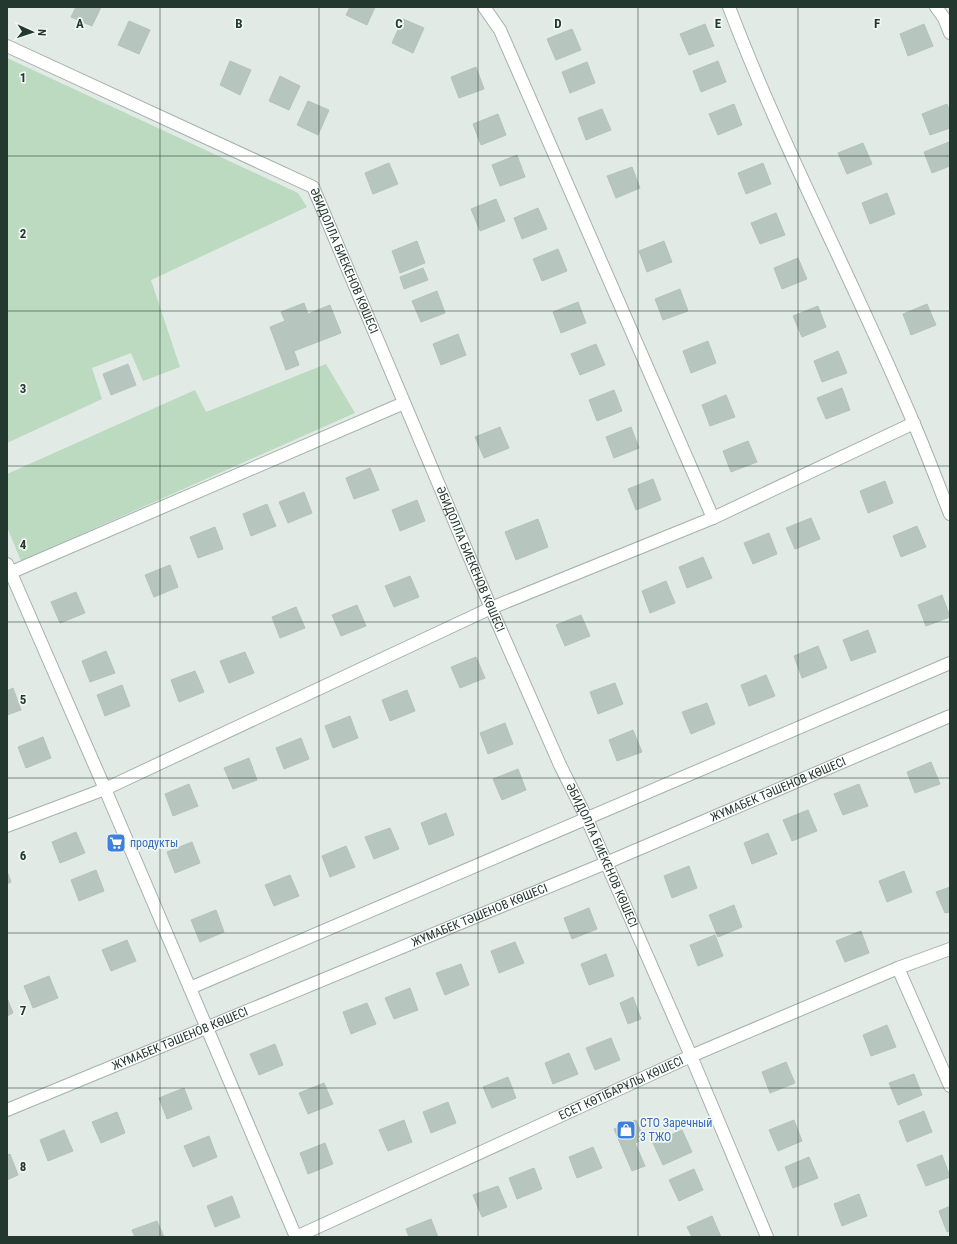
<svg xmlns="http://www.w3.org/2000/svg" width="957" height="1244" viewBox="0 0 957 1244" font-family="'Roboto Condensed',sans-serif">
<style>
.green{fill:#bbdabf}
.building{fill:#b6c5bd;stroke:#b4c3ba}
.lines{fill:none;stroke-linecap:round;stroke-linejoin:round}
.minor-casing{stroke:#a4b1ab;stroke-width:14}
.minor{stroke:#fff;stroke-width:12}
.grid{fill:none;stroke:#233930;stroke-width:1;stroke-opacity:0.55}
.labels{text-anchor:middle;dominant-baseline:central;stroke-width:3.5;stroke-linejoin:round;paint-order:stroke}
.street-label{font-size:12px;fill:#233930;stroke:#f1f7f3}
.shop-label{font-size:12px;fill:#366cbe;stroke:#f1f7f3;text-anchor:start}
.grid-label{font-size:13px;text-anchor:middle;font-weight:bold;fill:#233930;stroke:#f1f7f3;stroke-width:3.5;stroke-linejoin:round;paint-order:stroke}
</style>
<rect width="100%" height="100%" fill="#e1eae5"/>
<path class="green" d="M 7,58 L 298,193 L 307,207 L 151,280 L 180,367 L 143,381 L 131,353 L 92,368 L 102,399 L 7,443 Z
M 326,364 L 355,413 L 21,561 L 7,527 L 7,474 L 195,390 L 206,412 Z"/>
<path class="building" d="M 76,7 L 101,7 L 92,26 L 71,17 Z
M 350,7 L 375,7 L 367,25 L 346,15 Z
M 403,19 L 424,28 L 413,53 L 392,43 Z
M 129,21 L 150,30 L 139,54 L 118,45 Z
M 705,24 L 714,46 L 689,55 L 680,34 Z
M 924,24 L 933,46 L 908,56 L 900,34 Z
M 572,29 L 581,50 L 556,60 L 547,39 Z
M 230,61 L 251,70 L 240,95 L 220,85 Z
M 718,61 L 726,82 L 701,92 L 693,71 Z
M 587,62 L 595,83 L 570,93 L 562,72 Z
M 476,67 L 484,89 L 459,98 L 451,77 Z
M 280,76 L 300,86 L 289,110 L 269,101 Z
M 308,101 L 329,110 L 318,135 L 297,125 Z
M 734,104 L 742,125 L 718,135 L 709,114 Z
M 947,104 L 950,112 L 950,128 L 930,135 L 922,114 Z
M 602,109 L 611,130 L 586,140 L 578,118 Z
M 498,114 L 506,135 L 481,145 L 473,124 Z
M 949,142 L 950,166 L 932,173 L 924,152 Z
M 863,143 L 872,164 L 847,174 L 838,153 Z
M 517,155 L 525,177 L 500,186 L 492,165 Z
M 389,163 L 398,184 L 373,194 L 365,173 Z
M 763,163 L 771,184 L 746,194 L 738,173 Z
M 632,167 L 640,188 L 616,198 L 607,176 Z
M 887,193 L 895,214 L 870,224 L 862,203 Z
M 496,199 L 505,221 L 480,231 L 471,209 Z
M 538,208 L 547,229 L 522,239 L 514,218 Z
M 776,213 L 785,235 L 760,244 L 751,223 Z
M 417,241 L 425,263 L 400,273 L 392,251 Z
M 664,241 L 672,262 L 647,272 L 639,251 Z
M 558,249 L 567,271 L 542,281 L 533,259 Z
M 798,258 L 807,279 L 782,289 L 774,268 Z
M 423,268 L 428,280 L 404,289 L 400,277 Z
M 680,289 L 688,311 L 663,320 L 655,299 Z
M 437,291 L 445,313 L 421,322 L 412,301 Z
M 578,302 L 586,323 L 561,333 L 553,312 Z
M 304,303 L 308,314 L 330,305 L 341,333 L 294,351 L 299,365 L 286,370 L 270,327 L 285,321 L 281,312 Z
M 927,304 L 936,325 L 911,335 L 903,314 Z
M 818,306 L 826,327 L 802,337 L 793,316 Z
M 458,334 L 466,355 L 441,365 L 433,344 Z
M 708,341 L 716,363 L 691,373 L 683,351 Z
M 596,344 L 605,365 L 580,375 L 571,354 Z
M 838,351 L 847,373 L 822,382 L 814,361 Z
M 128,364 L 136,385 L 111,395 L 103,374 Z
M 842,388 L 850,410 L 826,419 L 817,398 Z
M 614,390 L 622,411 L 597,421 L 589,400 Z
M 726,395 L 735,417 L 710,426 L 702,405 Z
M 500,427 L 509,448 L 484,458 L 475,437 Z
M 631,427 L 639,448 L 614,458 L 606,437 Z
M 748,441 L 757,462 L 731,472 L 723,451 Z
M 370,468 L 379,490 L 354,499 L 346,478 Z
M 653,479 L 661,500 L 636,510 L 628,489 Z
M 885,481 L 893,503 L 868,513 L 860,491 Z
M 304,492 L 312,513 L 288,523 L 279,502 Z
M 417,500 L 425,521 L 400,531 L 392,510 Z
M 267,504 L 276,526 L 251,536 L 243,514 Z
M 811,518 L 820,539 L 795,549 L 786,528 Z
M 538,519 L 548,547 L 516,560 L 505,532 Z
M 917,526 L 926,547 L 901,557 L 893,536 Z
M 215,527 L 223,549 L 198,558 L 190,537 Z
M 769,533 L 777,554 L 753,564 L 744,543 Z
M 703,557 L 712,578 L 687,588 L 679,567 Z
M 170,565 L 178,587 L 154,597 L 145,575 Z
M 410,576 L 419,597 L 394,607 L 385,586 Z
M 666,581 L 675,603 L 650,613 L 642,591 Z
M 76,592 L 85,613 L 60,623 L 51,602 Z
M 942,595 L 950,617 L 926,626 L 918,605 Z
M 357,605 L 366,626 L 341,636 L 332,615 Z
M 296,607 L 305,628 L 280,638 L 272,617 Z
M 581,615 L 590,636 L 565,646 L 556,625 Z
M 868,630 L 876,652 L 851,661 L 843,640 Z
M 818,646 L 827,668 L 802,678 L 794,656 Z
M 106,651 L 115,673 L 90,682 L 82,661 Z
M 245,652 L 254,673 L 229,683 L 220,661 Z
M 476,657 L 485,678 L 460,688 L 451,667 Z
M 195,671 L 204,692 L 179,702 L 171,680 Z
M 766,675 L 775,696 L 749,706 L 741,685 Z
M 615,683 L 623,704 L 598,714 L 590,692 Z
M 122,685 L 130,706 L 105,716 L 97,695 Z
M 13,688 L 21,710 L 7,715 L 7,691 Z
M 407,690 L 415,711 L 390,721 L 382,700 Z
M 707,703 L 715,724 L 691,734 L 682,712 Z
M 350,716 L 358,738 L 333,748 L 325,726 Z
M 505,723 L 513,744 L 488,754 L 480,733 Z
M 633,730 L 642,752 L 617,761 L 609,740 Z
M 43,737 L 51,758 L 26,768 L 18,747 Z
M 301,738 L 309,759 L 284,769 L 276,748 Z
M 249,758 L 257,780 L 233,789 L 224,768 Z
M 931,762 L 940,784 L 915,793 L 907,772 Z
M 518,769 L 526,790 L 502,800 L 493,779 Z
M 189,784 L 198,806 L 173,816 L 165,794 Z
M 859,784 L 868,806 L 843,815 L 834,794 Z
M 808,810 L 817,831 L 792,841 L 783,820 Z
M 446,813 L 454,835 L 429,845 L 421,823 Z
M 390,828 L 399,849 L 374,859 L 365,837 Z
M 76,832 L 85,853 L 60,863 L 52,842 Z
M 768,833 L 777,854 L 752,864 L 744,843 Z
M 192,842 L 200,863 L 175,873 L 167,852 Z
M 346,846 L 355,867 L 330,877 L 322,856 Z
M 689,866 L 697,888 L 672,898 L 664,876 Z
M 96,870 L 104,891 L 79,901 L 71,880 Z
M 7,871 L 11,882 L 7,884 Z
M 904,871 L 912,892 L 887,902 L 879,881 Z
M 290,875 L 299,896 L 274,906 L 265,885 Z
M 950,887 L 950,912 L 945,913 L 936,892 Z
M 734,905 L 742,927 L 718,937 L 709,915 Z
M 589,908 L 597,929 L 572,939 L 564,918 Z
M 216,910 L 224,932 L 200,942 L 191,920 Z
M 861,931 L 869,953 L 845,962 L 836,941 Z
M 715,935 L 723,956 L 698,966 L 690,945 Z
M 127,940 L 136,961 L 111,971 L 102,950 Z
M 515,942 L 524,963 L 499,973 L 491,951 Z
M 606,954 L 614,976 L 589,985 L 581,964 Z
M 461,964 L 469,985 L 445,995 L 436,973 Z
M 49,976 L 58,998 L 33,1008 L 24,986 Z
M 410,988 L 418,1010 L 394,1019 L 385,998 Z
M 633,997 L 641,1019 L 628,1024 L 620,1003 Z
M 7,998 L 13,1013 L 7,1016 Z
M 367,1003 L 376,1024 L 351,1034 L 343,1012 Z
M 887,1025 L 896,1047 L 871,1056 L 863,1035 Z
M 611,1038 L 620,1060 L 595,1070 L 586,1048 Z
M 275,1044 L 283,1065 L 259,1075 L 250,1054 Z
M 569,1053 L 578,1074 L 553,1084 L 545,1063 Z
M 786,1062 L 795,1083 L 770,1093 L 762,1072 Z
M 914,1074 L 922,1095 L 898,1105 L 889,1083 Z
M 508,1077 L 516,1098 L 492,1108 L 483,1087 Z
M 324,1083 L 333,1104 L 308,1114 L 299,1093 Z
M 184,1088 L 192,1109 L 167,1119 L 159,1098 Z
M 448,1102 L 456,1123 L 431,1133 L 423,1112 Z
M 924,1111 L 932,1132 L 907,1142 L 899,1121 Z
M 117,1112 L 125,1133 L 101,1143 L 92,1122 Z
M 404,1120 L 412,1142 L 388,1151 L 379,1130 Z
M 636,1120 L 644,1139 L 635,1143 L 645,1166 L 632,1171 L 614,1129 Z
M 794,1120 L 802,1141 L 778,1151 L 769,1130 Z
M 64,1130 L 73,1151 L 48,1161 L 40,1140 Z
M 682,1130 L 692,1152 L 663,1165 L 653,1143 Z
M 209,1136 L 217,1157 L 193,1167 L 184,1146 Z
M 325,1143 L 333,1164 L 308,1174 L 300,1153 Z
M 593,1147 L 602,1168 L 577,1178 L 569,1157 Z
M 10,1154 L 18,1175 L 7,1180 L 7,1155 Z
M 942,1155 L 950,1177 L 926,1186 L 917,1165 Z
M 809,1157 L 818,1178 L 793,1188 L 785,1167 Z
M 534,1168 L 542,1189 L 517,1199 L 509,1178 Z
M 694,1169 L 703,1190 L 679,1201 L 669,1180 Z
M 498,1186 L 507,1207 L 482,1217 L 473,1195 Z
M 859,1194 L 867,1216 L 842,1226 L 834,1204 Z
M 232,1196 L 240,1217 L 215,1227 L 207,1206 Z
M 950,1206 L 950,1231 L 947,1232 L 939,1211 Z
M 712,1216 L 721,1237 L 692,1237 L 687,1227 Z
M 431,1219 L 438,1237 L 409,1237 L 406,1229 Z
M 157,1221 L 164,1237 L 135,1237 L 132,1230 Z"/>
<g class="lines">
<g class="minor-casing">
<g id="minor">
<path d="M 484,7 L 500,30 L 713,518"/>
<path d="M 729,7 C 783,149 855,284 914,424 C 927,454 938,484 950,514"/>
<path d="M 936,7 L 944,18 L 950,33"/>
<path id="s1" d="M 7,46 L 313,187 L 491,608 L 560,765 L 587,819 L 691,1056 L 767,1237"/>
<path id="s2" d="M 7,564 L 105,789 L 296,1237 L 691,1056 L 898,968 L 950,949"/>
<path d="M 7,574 L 404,403"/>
<path d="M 7,826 L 105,789 L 491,608 L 713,518 L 914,423"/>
<path d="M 898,968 L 950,1086"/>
<path d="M 190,988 L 950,663"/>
<path id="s3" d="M 7,1110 L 606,863 L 950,716"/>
</g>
</g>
<use href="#minor" class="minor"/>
</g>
<path class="grid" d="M 160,7 L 160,1237M 319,7 L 319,1237M 478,7 L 478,1237M 638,7 L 638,1237M 798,7 L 798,1237M 7,156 L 950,156M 7,311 L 950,311M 7,466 L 950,466M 7,622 L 950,622M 7,778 L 950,778M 7,933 L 950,933M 7,1088 L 950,1088"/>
<defs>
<g id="supermarket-square" transform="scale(1)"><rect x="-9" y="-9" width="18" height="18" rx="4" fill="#3f7fe0" stroke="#f1f7f3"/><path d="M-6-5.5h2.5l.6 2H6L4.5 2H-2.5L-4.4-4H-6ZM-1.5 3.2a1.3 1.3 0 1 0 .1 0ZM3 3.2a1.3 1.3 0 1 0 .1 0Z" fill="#fff"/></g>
<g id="shop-square" transform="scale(1)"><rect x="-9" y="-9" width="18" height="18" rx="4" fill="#3f7fe0" stroke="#f1f7f3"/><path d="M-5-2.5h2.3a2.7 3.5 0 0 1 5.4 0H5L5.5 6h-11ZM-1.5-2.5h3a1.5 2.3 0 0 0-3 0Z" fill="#fff"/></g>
</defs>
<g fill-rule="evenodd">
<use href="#supermarket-square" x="116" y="843"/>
<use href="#shop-square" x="626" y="1130"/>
</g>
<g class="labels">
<g class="street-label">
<text stroke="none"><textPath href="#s1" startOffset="417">ӘБИДОЛЛА БИЕКЕНОВ КӨШЕСІ</textPath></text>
<text stroke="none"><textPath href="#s1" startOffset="741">ӘБИДОЛЛА БИЕКЕНОВ КӨШЕСІ</textPath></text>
<text stroke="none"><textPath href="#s3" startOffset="835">ЖҰМАБЕК ТӘШЕНОВ КӨШЕСІ</textPath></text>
<text stroke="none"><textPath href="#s1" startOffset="1065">ӘБИДОЛЛА БИЕКЕНОВ КӨШЕСІ</textPath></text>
<text stroke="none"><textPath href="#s3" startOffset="511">ЖҰМАБЕК ТӘШЕНОВ КӨШЕСІ</textPath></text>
<text stroke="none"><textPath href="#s3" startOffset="187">ЖҰМАБЕК ТӘШЕНОВ КӨШЕСІ</textPath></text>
<text stroke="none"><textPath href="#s2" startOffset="1090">ЕСЕТ КӨТІБАРҰЛЫ КӨШЕСІ</textPath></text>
</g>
<g class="shop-label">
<text x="130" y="843">продукты</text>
<text x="640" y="1123">СТО Заречный<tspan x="640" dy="14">3 ТЖО</tspan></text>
</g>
</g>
<g class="grid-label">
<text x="80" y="28">A</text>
<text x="239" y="28">B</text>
<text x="399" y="28">C</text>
<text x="558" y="28">D</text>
<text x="718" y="28">E</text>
<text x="877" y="28">F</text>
<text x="23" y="82">1</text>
<text x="23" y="238">2</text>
<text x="23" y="393">3</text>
<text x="23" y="549">4</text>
<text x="23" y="704">5</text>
<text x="23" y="860">6</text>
<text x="23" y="1015">7</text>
<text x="23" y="1171">8</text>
</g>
<rect width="957" height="1244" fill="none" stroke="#233930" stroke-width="16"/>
<g transform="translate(32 32) rotate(93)" stroke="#f1f7f3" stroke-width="3" paint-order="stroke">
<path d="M0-3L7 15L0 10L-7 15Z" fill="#233930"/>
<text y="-6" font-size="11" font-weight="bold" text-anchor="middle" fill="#233930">N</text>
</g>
</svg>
